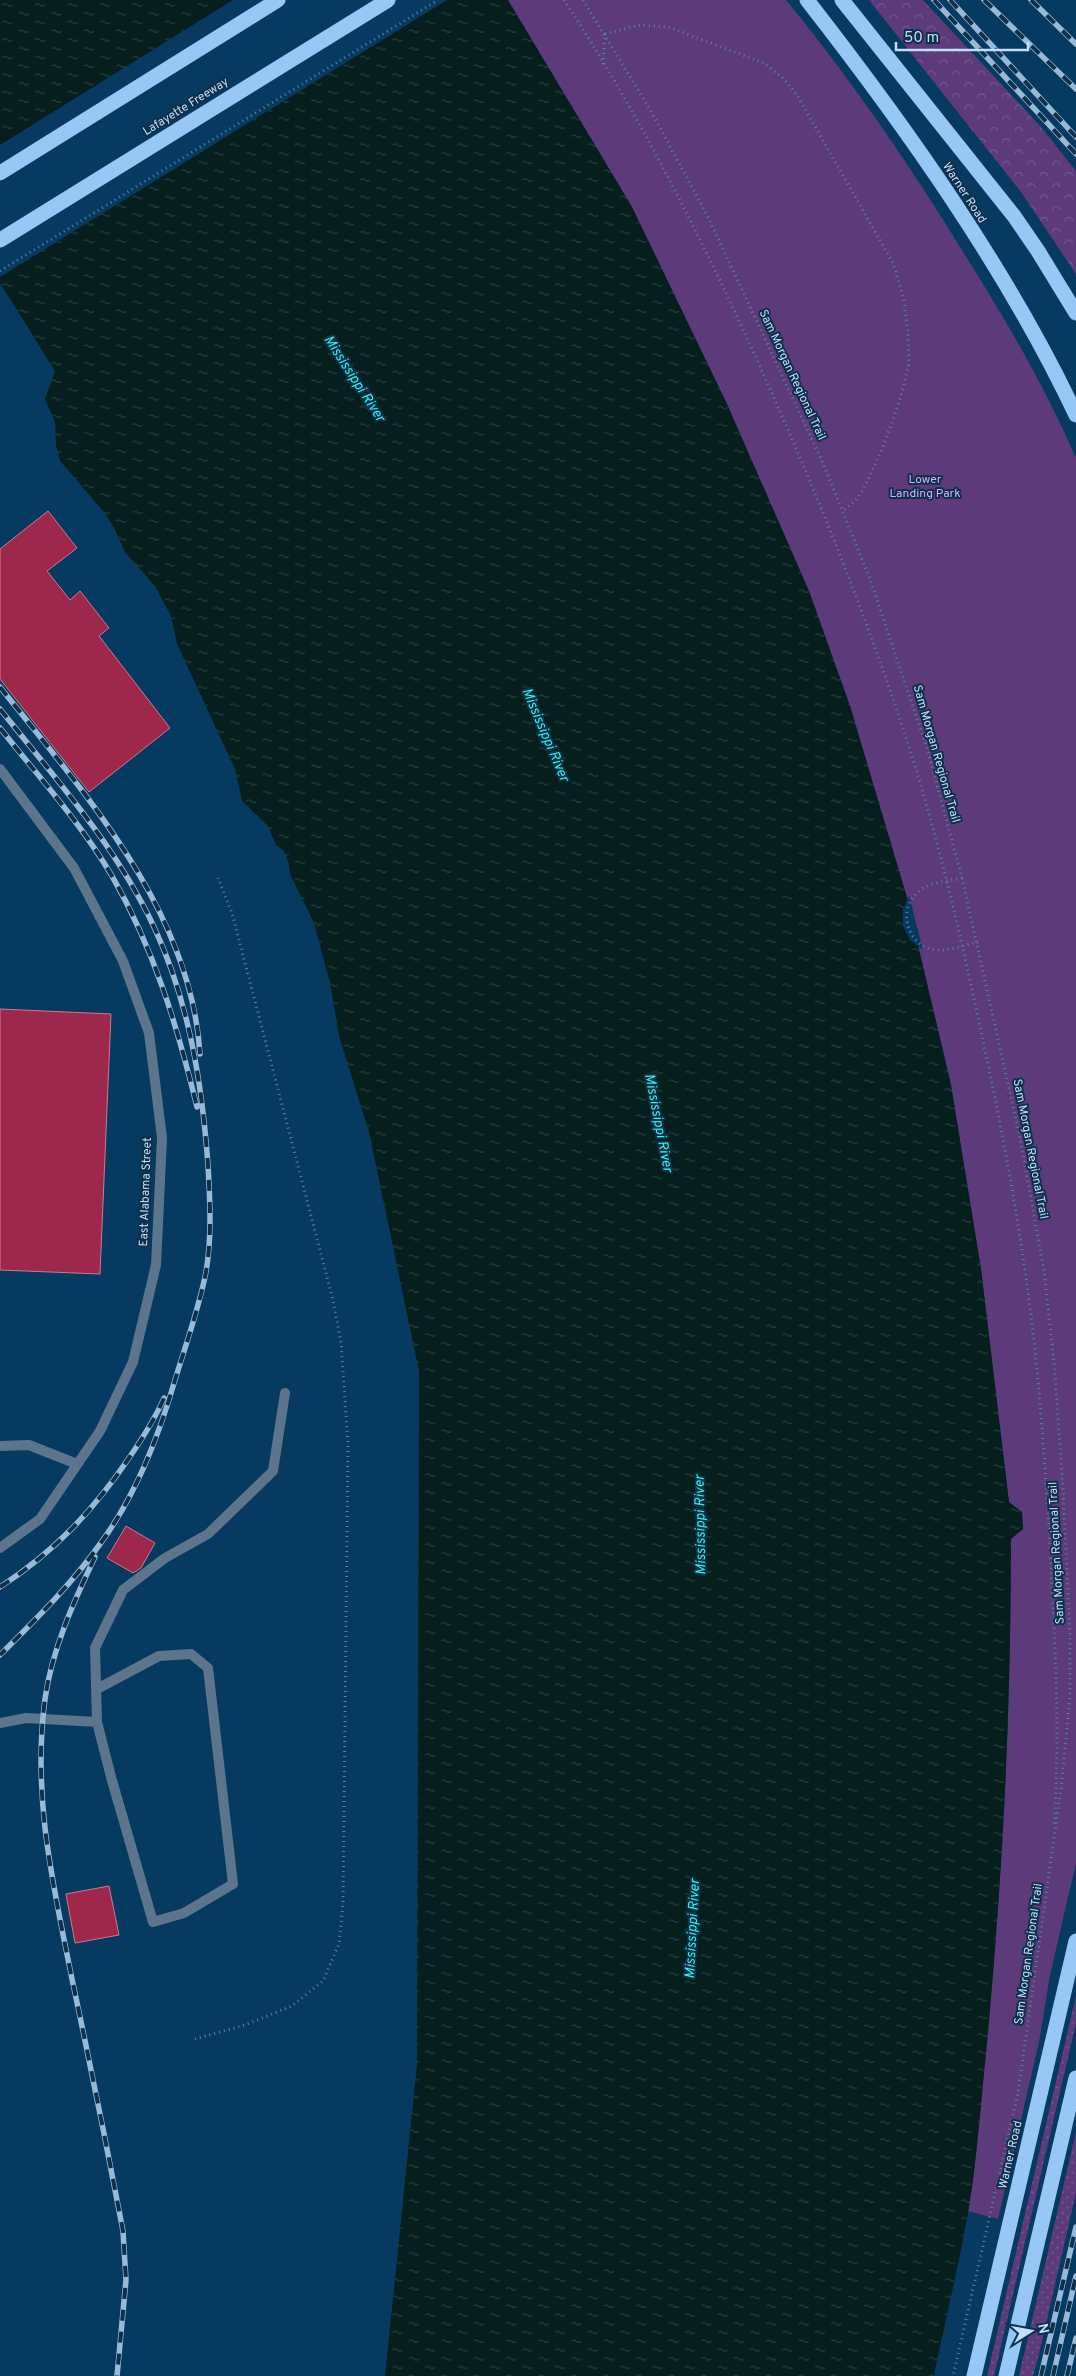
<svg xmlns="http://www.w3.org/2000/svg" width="1076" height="2376" viewBox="0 0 1076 2376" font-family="Overpass,sans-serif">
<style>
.grass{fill:url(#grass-dots)}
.forest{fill:url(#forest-crowns)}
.green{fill:#5d3b7a}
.water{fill:url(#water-ripples)}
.pier{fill:#073a60}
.building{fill:#9d284c;stroke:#cc7a8b}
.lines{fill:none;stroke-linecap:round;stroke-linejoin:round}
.path{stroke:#5882a4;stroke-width:3;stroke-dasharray:1 4;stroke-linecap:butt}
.lane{stroke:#5c758c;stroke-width:10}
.highway{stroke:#96c7f5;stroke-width:15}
.rail-casing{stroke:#97bad9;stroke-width:5.5}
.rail{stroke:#0f304b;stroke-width:4;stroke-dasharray:11;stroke-linecap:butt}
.labels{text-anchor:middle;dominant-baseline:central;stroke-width:4;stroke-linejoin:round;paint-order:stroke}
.street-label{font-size:12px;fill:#c0dffc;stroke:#0f304b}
.park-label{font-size:12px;fill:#d6b0fc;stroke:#0f304b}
.water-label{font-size:14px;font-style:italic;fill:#2af5e6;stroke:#0f304b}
</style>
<defs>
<pattern id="grass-dots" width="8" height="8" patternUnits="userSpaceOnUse" patternTransform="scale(1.25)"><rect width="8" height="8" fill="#5d3b7a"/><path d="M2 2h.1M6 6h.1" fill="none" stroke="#72578e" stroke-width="1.8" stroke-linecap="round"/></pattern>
<pattern id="forest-crowns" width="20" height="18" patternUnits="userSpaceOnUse" patternTransform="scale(1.25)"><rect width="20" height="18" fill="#5d3b7a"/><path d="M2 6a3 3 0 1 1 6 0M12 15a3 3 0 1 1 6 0" fill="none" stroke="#72578e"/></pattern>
<pattern id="water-ripples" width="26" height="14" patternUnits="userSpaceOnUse" patternTransform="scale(1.25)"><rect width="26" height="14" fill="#061f1d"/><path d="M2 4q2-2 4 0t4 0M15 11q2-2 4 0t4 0" fill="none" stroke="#283f3f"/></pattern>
</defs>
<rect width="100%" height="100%" fill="#073a60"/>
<path class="grass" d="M 1076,1996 L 1076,2023 L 994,2376 L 987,2376 Z
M 1076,2132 L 1076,2193 L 1039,2354 L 1033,2376 L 1019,2376 Z"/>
<path class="forest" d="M 869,0 L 923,0 L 1041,127 L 1076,171 L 1076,274 L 1021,192 Z"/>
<path class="green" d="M 508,0 L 786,0 C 852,80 911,167 965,255 C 1006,320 1045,387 1076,458 L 1076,1863 L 1050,1975 L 1039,2042 L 998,2219 L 968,2211 C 978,2150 982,2088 988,2027 C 1004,1864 1011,1702 1011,1538 L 1023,1529 L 1022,1512 L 1009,1502 L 981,1269 L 951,1085 L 906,894 L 850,706 L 809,591 L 727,404 L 632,207 Z"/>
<path class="water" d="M 0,0 L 508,0 L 632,207 L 727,404 L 809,591 L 850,706 L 906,894 L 951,1085 L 981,1269 L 1009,1502 L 1022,1512 L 1023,1529 L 1011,1539 C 1011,1704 1003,1869 988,2033 C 983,2082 979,2132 973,2181 C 964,2246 947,2311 934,2376 L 385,2376 L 417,2064 L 419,1371 L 369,1132 L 339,1036 L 330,983 L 314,923 L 290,874 L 289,864 L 284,851 L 276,845 L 268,826 L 242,801 L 235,769 L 177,644 L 171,616 L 155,586 L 125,552 L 114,528 L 104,512 L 60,461 L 56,445 L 55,422 L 45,399 L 55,371 L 0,283 Z"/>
<path class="pier" d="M 233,0 L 447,0 L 0,277 L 0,145 Z
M 909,895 L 923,950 L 910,940 L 903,926 L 903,910 Z"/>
<path class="building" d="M 48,511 L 77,548 L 47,571 L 70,600 L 80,591 L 109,628 L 99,636 L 170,728 L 89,792 L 0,679 L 0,549 Z
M 0,1009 L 111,1014 L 100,1274 L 0,1270 Z
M 126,1526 L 155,1543 L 141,1568 L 133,1573 L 107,1558 Z
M 109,1886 L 119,1935 L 75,1943 L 66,1894 Z"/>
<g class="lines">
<path class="path" d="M 564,0 C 644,121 712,259 771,391 C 826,515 876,641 916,769 C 941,852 961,937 979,1022 C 1000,1119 1019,1217 1031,1316 C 1040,1386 1044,1457 1049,1527 C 1054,1627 1061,1727 1054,1826
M 583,0 L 652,113 L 708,217 L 822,461 L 870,579 L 927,748 L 962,878 L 1020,1138 L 1044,1271 L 1054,1362 L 1063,1488 L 1070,1635 L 1070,1697 L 1061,1789 L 1018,2093 L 953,2376
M 603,64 L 605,34 L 640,25 L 668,27 L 764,63 L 784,79 L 797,95 L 893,263 L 904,300 L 908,334 L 909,363 L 901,396 L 884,445 L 863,490 L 855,501 L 843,511
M 0,271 L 438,0
M 962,878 C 948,881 929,882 918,892 C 896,910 908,947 936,950 C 949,951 965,945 978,942
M 195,2039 L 245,2025 L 292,2006 L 323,1981 L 339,1944 L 343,1904 L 348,1444 L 341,1343 L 333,1300 L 232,913 L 218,878"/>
<path class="lane" d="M 0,769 L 74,868 L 123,961 L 149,1033 L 162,1138 L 156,1265 L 133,1362 L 100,1431 L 40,1519 L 0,1548
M 0,1446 L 29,1445 L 77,1464
M 97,1689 L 159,1656 L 191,1654 L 208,1668 L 233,1884 L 184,1913 L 153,1922 L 111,1777 L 97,1722 L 95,1648 L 123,1590 L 165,1558 L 208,1534 L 273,1471 L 285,1393
M 0,1723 L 26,1718 L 97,1722"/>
<path class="highway" d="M 807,0 C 906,127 1007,269 1076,415
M 842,0 L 1014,216 L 1038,251 L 1076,313
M 0,173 L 278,0
M 0,240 L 388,0
M 974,2376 L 1076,1941
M 1006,2376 L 1076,2078"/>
<g class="rail-casing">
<path id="rail" d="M 934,0 L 1076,154
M 950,0 L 1076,137
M 984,0 L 1076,89
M 1031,0 L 1076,44
M 0,687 C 85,794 191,911 200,1054
M 0,709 C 55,778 116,846 154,927 C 189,1002 202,1083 208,1165 C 210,1200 212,1237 206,1272 C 199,1308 186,1344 175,1380 C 158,1438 136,1495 100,1544 C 71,1585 35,1620 0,1655
M 0,728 C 38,776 81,823 112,876 C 154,949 177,1025 197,1107
M 95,1557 C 74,1601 52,1649 45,1699 C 32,1797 53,1884 72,1979 C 90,2063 107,2147 123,2231 L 126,2280 L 117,2376
M 0,1587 C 54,1552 93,1511 129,1458 C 142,1439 155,1419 164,1398
M 1041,2376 L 1076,2227
M 1053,2376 L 1076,2276
M 1067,2376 L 1076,2338"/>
</g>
<use href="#rail" class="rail"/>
</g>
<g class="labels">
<g class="street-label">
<text transform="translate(186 107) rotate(-32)">Lafayette Freeway</text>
<text transform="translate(964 193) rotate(57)">Warner Road</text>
<text transform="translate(792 375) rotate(65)">Sam Morgan Regional Trail</text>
<text transform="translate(936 754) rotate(74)">Sam Morgan Regional Trail</text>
<text transform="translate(1030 1149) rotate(79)">Sam Morgan Regional Trail</text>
<text transform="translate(146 1192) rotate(-88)">East Alabama Street</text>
<text transform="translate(1057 1553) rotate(-93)">Sam Morgan Regional Trail</text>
<text transform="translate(1029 1954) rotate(-82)">Sam Morgan Regional Trail</text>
<text transform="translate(1011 2155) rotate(-77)">Warner Road</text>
</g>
<g class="park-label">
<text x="925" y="480">Lower<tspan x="925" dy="14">Landing Park</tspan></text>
</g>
<g class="water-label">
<text transform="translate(354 379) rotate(57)">Mississippi River</text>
<text transform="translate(545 735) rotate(67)">Mississippi River</text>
<text transform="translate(658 1123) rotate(79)">Mississippi River</text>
<text transform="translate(701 1525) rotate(-91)">Mississippi River</text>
<text transform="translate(693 1929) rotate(-87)">Mississippi River</text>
</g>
</g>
<g transform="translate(1031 2331) rotate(79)" stroke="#0f304b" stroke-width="4" paint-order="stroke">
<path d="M0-4L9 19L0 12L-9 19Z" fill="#c0dffc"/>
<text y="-8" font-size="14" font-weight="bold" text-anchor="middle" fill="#c0dffc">N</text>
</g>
<path d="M896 42v8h132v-8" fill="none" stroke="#c0dffc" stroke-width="2.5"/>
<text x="904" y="42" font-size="15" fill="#c0dffc" stroke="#0f304b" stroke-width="4" paint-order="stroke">50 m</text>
</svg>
